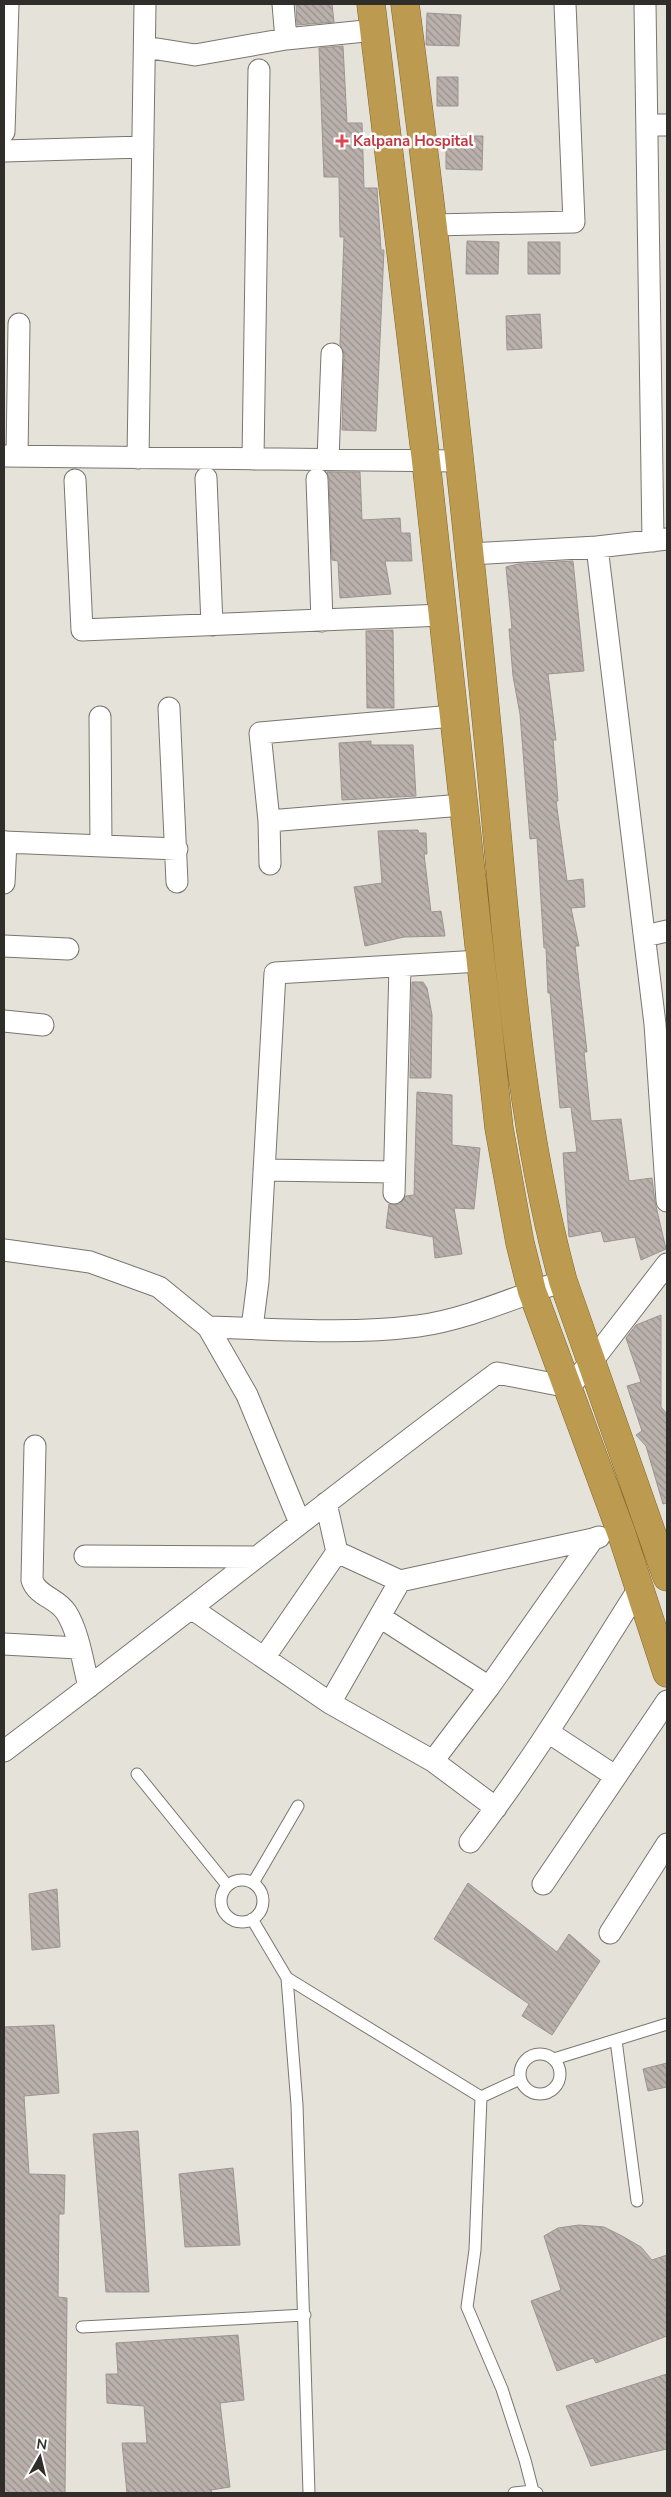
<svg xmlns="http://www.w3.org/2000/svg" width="671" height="2497" viewBox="0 0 671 2497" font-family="'Nunito Sans',sans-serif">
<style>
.building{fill:url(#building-back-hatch);stroke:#9d9490}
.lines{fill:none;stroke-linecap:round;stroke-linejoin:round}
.service-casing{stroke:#79766f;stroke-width:13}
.minor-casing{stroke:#79766f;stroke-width:23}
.trunk-casing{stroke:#806526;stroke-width:29}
.service{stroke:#fff;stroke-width:11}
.minor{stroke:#fff;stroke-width:21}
.trunk{stroke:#bc9b50;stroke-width:28}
.health-dot{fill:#e0444e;stroke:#fff;stroke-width:2}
.labels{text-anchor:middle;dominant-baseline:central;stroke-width:5;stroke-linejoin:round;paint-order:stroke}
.health-label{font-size:15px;font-weight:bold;fill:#be3a42;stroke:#fff;text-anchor:start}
</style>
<defs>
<pattern id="building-back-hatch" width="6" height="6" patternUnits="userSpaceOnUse" patternTransform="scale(1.25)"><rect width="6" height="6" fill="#bab1ad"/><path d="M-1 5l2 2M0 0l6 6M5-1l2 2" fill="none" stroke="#98908d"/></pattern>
</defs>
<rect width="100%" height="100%" fill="#e5e2da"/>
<path class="building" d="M 296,4 L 332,4 L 334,22 L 297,25 Z
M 427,13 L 461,15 L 459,46 L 426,45 Z
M 343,46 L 347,123 L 362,123 L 364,188 L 377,188 L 381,250 L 384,250 L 376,431 L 342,430 L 344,354 L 340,344 L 344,237 L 340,237 L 339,177 L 324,177 L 319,48 Z
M 437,77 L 458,77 L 458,106 L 437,106 Z
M 446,136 L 483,136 L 482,170 L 446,169 Z
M 467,241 L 499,242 L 498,274 L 466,274 Z
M 528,242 L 560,242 L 560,274 L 528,274 Z
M 540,314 L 542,348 L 507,350 L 506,316 Z
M 327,472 L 360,472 L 362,520 L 400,518 L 401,533 L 410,533 L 412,561 L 385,561 L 391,594 L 340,598 L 338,561 L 332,560 L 329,479 Z
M 573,561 L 584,671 L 548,674 L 556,740 L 553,740 L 558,801 L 556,801 L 567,881 L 583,879 L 585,907 L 571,908 L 579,946 L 575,946 L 587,1052 L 584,1052 L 591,1121 L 621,1119 L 629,1181 L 652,1178 L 655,1202 L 666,1249 L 641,1260 L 635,1237 L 604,1242 L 601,1231 L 569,1237 L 563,1153 L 577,1152 L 571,1107 L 560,1108 L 550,993 L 548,993 L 546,948 L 544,948 L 537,838 L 530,839 L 520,714 L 513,676 L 509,629 L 512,629 L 506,567 L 518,564 Z
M 393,630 L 394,708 L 367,708 L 366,631 Z
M 371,741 L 371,745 L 413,745 L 416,796 L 342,800 L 339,743 Z
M 418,830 L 419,833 L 426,833 L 427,854 L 424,854 L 431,912 L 441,911 L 445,936 L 404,937 L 365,946 L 354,887 L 382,883 L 378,831 Z
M 412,982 L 423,982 L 427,988 L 432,1015 L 431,1078 L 410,1078 Z
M 417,1092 L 452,1095 L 452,1145 L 480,1148 L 474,1209 L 454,1208 L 462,1254 L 435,1258 L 433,1237 L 386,1228 L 389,1204 L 400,1204 L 406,1196 L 414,1195 Z
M 661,1315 L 661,1407 L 667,1414 L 667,1503 L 663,1504 L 646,1446 L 636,1435 L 642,1431 L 627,1386 L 641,1382 L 626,1338 L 636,1325 Z
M 468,1883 L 557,1952 L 569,1934 L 600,1961 L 552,2035 L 522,2016 L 529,2004 L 434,1939 Z
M 57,1889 L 60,1947 L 32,1950 L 29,1894 Z
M 54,2025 L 59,2093 L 24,2096 L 29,2174 L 65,2175 L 64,2214 L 59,2214 L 58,2297 L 67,2298 L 65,2493 L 4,2493 L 4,2027 Z
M 667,2063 L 667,2087 L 648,2091 L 643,2069 Z
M 138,2131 L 149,2292 L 106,2292 L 93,2134 Z
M 233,2168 L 240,2245 L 185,2247 L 179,2174 Z
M 579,2225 L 604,2227 L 622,2236 L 641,2247 L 652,2260 L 667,2255 L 667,2336 L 596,2363 L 593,2358 L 557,2371 L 531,2301 L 561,2290 L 544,2236 L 558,2228 Z
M 238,2335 L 244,2400 L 220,2403 L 230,2487 L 211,2490 L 212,2493 L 127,2493 L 122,2443 L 147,2443 L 144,2406 L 107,2403 L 106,2374 L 118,2374 L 116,2343 Z
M 667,2374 L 667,2449 L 591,2466 L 566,2406 Z"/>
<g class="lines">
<g class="service-casing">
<path id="service" d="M 137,1774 L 227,1885
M221 1901a21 21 0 1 1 42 0a21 21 0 1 1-42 0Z
M 253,1883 L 298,1806
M 252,1919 L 287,1978 L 297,2105 L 309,2493
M 287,1978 L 481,2097
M 616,2040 L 637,2201
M520 2074a20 20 0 1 1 40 0a20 20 0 1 1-40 0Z
M 554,2059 L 667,2024
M 481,2097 L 475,2250 L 467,2307 L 502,2389 L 525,2460 L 533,2491
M 481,2097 L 520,2079
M 82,2327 L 305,2315
M 514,2493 L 533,2491 L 537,2493"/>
</g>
<g class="minor-casing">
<path id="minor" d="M 283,4 L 286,39
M 645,4 L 653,541
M 145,47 L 195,55 L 286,39 L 375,30
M 647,125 L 667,125
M 4,132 L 8,4
M 4,151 L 143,147
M 434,225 L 574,222 L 565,4
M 4,456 L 459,461
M 17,456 L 19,324
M 138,458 L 145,4
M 253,459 L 259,70
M 328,459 L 332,354
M 206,478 L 212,625
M 317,479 L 322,621
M 75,480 L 82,630 L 443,615
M 597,547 L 655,1024 L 667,1201
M 470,554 L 597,547 L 667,539
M 169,708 L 177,882
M 100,717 L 101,846
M 269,821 L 462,805
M 4,842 L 177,849
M 270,864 L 269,821 L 260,733 L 453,716
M 4,883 L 6,842
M 645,936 L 667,931
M 4,946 L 68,949
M 4,1021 L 43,1025
M 264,1170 L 394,1172
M 394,1193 L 400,966
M 4,1250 L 90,1262 L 159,1287 L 208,1327 L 247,1395 L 300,1523
M 208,1327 C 277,1329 348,1335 418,1326 C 468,1319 515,1297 563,1281
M 252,1328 L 258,1281 L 275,973 L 480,961
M 35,1446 L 32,1580 C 37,1596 57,1598 66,1612 C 79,1632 83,1664 89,1687
M 326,1503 L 337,1552 L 400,1581 L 593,1539
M 85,1556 L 256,1557
M 191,1608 L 330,1703 L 433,1761 L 496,1808
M 380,1617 L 489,1687
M 4,1644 L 78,1648
M 264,1658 L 337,1552
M 330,1703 L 400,1581
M 548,1732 L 615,1776
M 4,1751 C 170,1627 331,1497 497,1373 L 569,1387 L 593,1360 L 667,1264
M 433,1761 L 489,1687 L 593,1539 L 599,1537
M 470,1842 C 532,1762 584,1675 638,1590
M 543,1884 L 667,1701
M 610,1933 L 667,1844"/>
</g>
<g class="trunk-casing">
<path id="trunk" d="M 371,4 L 426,461 L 499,1128 L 520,1243 L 532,1291 L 621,1532 L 667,1673
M 405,4 C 437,248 464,492 488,737 C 506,918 515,1104 563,1281 L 667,1577"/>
</g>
<use href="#service" class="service"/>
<use href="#minor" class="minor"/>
<use href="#trunk" class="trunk"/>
</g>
<path class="health-dot" d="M339.5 133.5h5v5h5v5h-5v5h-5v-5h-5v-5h5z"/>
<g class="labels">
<g class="health-label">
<text x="353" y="141">Kalpana Hospital</text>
</g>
</g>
<rect width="671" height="2497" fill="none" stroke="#2f2e2a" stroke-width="10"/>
<g transform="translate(40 2457) rotate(8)" stroke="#ffffff" stroke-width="4" paint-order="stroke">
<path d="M0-4L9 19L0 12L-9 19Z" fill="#2f2e2a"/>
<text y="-8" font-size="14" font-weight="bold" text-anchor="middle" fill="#2f2e2a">N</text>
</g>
</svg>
